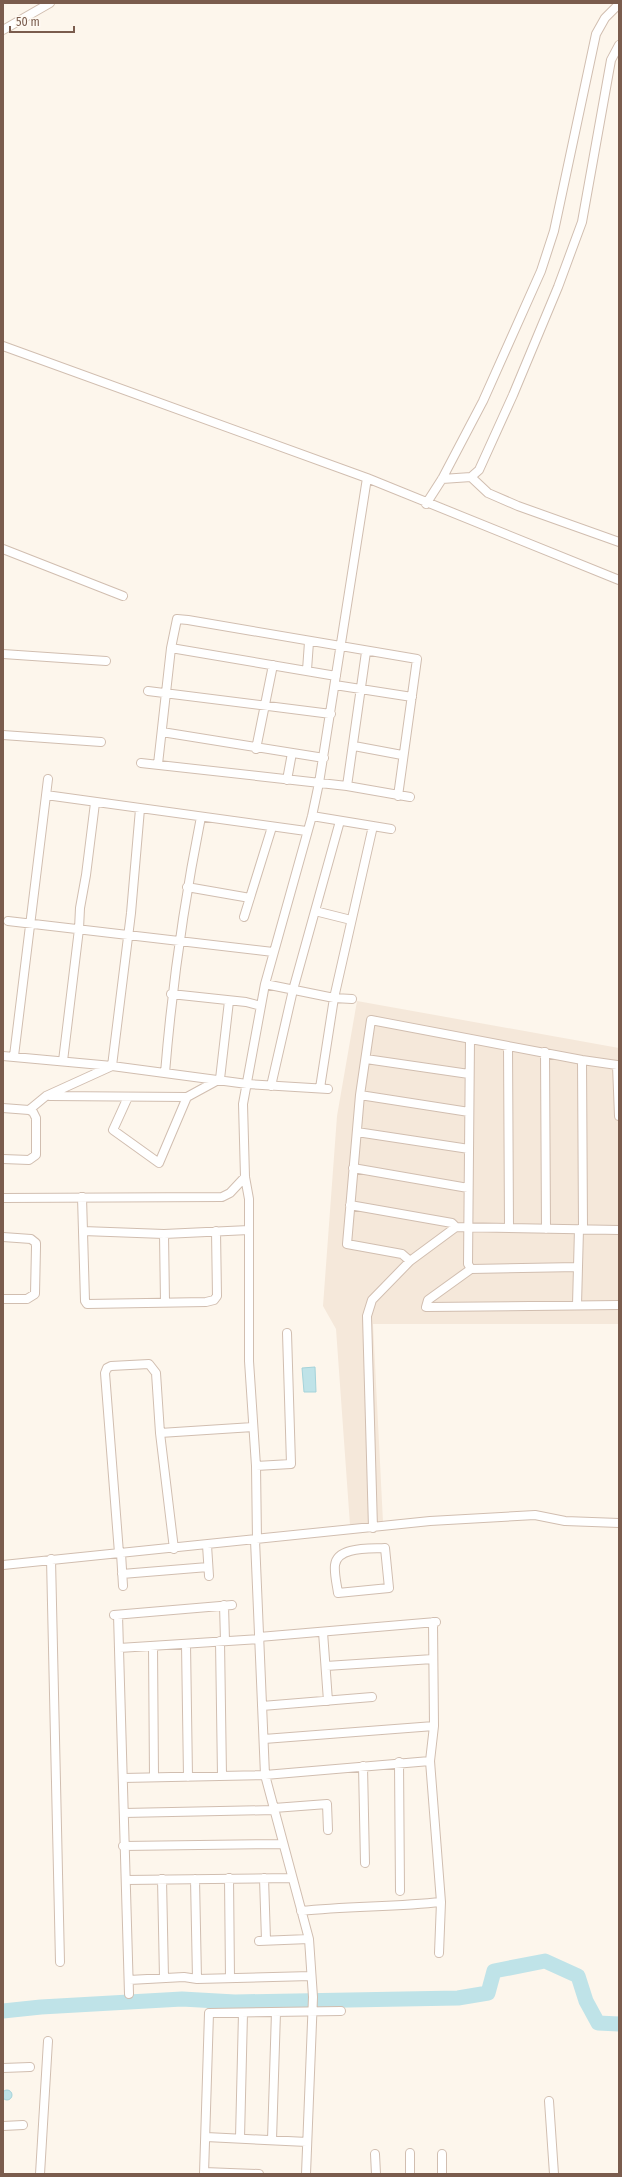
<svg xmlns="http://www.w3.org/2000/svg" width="622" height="2177" viewBox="0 0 622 2177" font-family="'Fira Sans Condensed',sans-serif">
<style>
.residential{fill:#f5e8da}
.water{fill:#bfe3e8;stroke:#a5d3da}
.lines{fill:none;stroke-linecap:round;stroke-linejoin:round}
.river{stroke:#bfe3e8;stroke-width:15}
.street-casing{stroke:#d1beb0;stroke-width:10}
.street{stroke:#fff;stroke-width:8}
</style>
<rect width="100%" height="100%" fill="#fdf6ec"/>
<path class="residential" d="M 357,1001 L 619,1048 L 619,1324 L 373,1324 L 383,1522 L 350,1525 L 336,1329 L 323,1306 L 337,1116 Z"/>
<path class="water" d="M 315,1367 L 316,1392 L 304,1392 L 302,1368 Z
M2 2095a5 5 0 1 1 10 0a5 5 0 1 1-10 0Z"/>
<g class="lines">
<path class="river" d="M 3,2011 L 41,2007 L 182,1999 L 235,2002 L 458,1998 L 488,1993 L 494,1971 L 545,1961 L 578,1976 L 586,2001 L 598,2023 L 619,2024"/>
<g class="street-casing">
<path id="street" d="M 3,30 L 50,3
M 3,346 L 367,478 L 619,580
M 471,477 L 488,493 L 518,506 L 619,542
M 442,479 L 471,477 L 479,470 L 513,395 L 558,287 L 582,222 L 611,60 L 619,45
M 426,504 L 442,479 L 483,401 L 541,271 L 554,231 L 596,34 L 605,18 L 619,4
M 3,549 L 123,596
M 171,648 L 336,676
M 3,654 L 106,661
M 307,670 L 309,642
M 335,685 L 412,697
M 148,691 L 331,714
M 162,732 L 324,758
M 3,735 L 101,742
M 354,746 L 402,755
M 256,749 L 273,665
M 141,763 L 347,786 L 410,797
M 158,764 L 171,648 L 177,619 L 188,620 L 417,659 L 398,796
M 287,780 L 292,753
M 347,786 L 366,652
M 46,795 L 306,831
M 312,816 L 391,829
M 187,887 L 250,898
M 315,911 L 351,920
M 244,917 L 272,827
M 8,921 L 273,952
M 265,984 L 334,998 L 352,999
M 171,994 L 246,1002 L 261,1006
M 470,1039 L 468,1264 L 471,1269
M 508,1046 L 509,1228
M 545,1052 L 546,1229
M 3,1056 L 112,1066 L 247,1084 L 328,1089
M 14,1056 L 48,779
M 366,1059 L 469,1074
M 582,1060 L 583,1229
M 63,1061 L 79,929 L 80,908 L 86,875 L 95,803
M 165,1073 C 172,987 184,902 201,817
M 271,1086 L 293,990 L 340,821
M 320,1088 L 334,998 L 373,826
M 360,1095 L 469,1112
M 50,1096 L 187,1097 L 220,1079 L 229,1001
M 128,1097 L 113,1130 L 159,1163 L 187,1097
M 3,1108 L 29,1110 L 33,1112 L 36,1118 L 36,1155 L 29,1160 L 3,1159
M 29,1110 L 46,1096 L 112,1066 L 131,913 L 140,809
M 357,1132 L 469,1149
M 353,1168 L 468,1188
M 82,1197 L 85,1301 L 87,1304 L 206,1302 L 214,1300 L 217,1296 L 216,1231
M 3,1198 L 222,1197 L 230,1193 L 245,1177
M 350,1205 L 452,1223 L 456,1227
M 83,1231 L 164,1234 L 249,1230
M 164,1234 L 165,1302
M 3,1237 L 31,1239 L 36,1243 L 36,1247 L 35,1294 L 27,1299 L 3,1299
M 410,1261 L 402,1254 L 347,1244 L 360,1095 L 371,1020 L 582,1060 L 617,1065 L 619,1116
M 578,1267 L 471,1269 L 428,1300 L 426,1307 L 619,1305
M 577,1305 L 579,1229
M 160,1433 L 253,1427
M 256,1466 L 291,1464 L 287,1333
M 373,1528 L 367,1316 L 372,1300 L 410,1261 L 456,1227 L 619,1230
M 255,1540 L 265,1775 L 309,1939 L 313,1997 L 306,2174
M 257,1540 L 256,1466 L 249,1361 L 249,1199 L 245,1177 L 243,1104 L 265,984 L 312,816 L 319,783 L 367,478
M 207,1545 L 209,1576
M 385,1548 L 389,1588 L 338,1593 C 337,1585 334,1574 335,1565 C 337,1546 371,1549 385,1548 Z
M 119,1553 L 105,1373 L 107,1368 L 111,1366 L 149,1364 L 156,1373 L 160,1433 L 174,1549
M 121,1553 L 123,1586
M 51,1559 L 60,1962
M 3,1565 L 430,1521 L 535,1515 L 565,1521 L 619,1523
M 122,1574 L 208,1567
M 224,1605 L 225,1641
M 114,1615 L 232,1605
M 118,1615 L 129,1994
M 433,1622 L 434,1726 L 430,1761 L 441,1902 L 439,1953
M 323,1632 L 328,1701
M 259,1637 L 436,1622
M 220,1641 L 222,1776
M 186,1644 L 188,1777
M 153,1646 L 154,1777
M 119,1648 L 260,1639
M 326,1666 L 433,1659
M 262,1706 L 372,1697
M 264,1739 L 434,1726
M 399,1762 L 400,1891
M 363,1766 L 365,1863
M 123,1778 L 265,1775 L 430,1761
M 274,1808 L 327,1804 L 328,1830
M 124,1813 L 274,1810
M 123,1846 L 283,1844
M 229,1878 L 230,1978
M 264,1878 L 266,1940
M 162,1879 L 164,1978
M 195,1879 L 197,1979
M 126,1880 L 292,1878
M 301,1911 C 348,1906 395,1907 441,1902
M 259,1941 L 309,1939
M 129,1980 L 184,1977 L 197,1979 L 311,1976
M 3,2068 L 30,2067
M 549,2101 L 554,2174
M 3,2126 L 23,2125
M 206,2137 L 307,2142
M 240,2138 L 243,2013
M 272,2140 L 276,2012
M 410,2153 L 410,2174
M 375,2154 L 376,2174
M 442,2154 L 442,2174
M 204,2172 L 259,2174
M 40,2174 L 48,2041
M 204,2174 L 209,2013 L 341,2011"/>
</g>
<use href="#street" class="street"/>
</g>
<rect width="622" height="2177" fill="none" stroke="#7a5c4d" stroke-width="8"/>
<path d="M10 26v6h64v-6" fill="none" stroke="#7a5c4d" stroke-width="2"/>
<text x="16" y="26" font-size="12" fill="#7a5c4d" stroke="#fffaf3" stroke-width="3" paint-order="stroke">50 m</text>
</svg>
